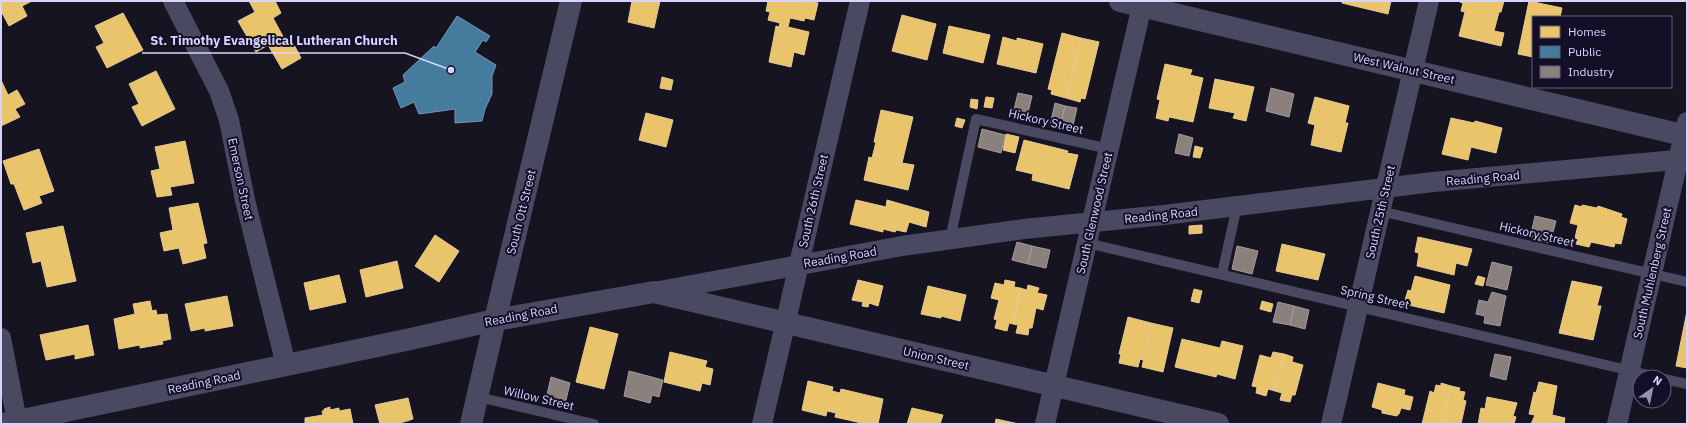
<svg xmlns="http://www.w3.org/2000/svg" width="1688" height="425" viewBox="0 0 1688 425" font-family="'IBM Plex Sans',sans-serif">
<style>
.homes{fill:#e9c46a;stroke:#e4c997}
.public{fill:#457b9d;stroke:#7196ba}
.industry{fill:#8a817c;stroke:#a29aa3}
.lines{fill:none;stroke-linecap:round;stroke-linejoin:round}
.service{stroke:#4a4962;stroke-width:10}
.minor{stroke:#4a4962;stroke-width:20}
.tertiary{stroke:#4a4962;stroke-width:22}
.labels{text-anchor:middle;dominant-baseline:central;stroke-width:4;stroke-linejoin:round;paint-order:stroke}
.street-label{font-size:12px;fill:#d9d4ff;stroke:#130f26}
.leader{fill:none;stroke:#d9d4ff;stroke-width:1.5}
.callout-dot{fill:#d9d4ff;stroke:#130f26;stroke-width:1.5}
.callout-label{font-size:13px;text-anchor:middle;font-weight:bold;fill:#d9d4ff;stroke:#130f26;stroke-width:4;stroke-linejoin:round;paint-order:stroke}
</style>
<rect width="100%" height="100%" fill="#161421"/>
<path class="homes" d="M 1,1 L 32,1 L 22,6 L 27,16 L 9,26 L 1,11 Z
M 249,1 L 275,1 L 281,13 L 273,18 L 286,42 L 291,39 L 301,58 L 282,69 L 268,45 L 256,52 L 238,21 L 255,12 Z
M 632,1 L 660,1 L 654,28 L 628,22 Z
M 768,1 L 807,1 L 818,3 L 814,20 L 805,18 L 804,21 L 790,18 L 788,27 L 809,32 L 804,55 L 794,52 L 791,67 L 769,62 L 776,26 L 779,27 L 780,23 L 768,20 L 770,12 L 766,11 Z
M 1342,1 L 1391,1 L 1388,14 L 1342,3 Z
M 1461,1 L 1504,1 L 1501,12 L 1499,12 L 1494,31 L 1504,33 L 1501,46 L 1459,36 L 1465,12 L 1461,11 L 1463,3 L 1460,2 Z
M 1529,1 L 1562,8 L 1560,17 L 1533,17 L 1533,57 L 1518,54 Z
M 123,13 L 143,50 L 107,68 L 96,47 L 104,43 L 95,26 Z
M 902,15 L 936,24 L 927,60 L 892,51 Z
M 949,26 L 990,35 L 983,63 L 943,53 Z
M 1062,33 L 1081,38 L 1066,98 L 1051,94 L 1052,90 L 1048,89 Z
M 1003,37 L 1017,41 L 1017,38 L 1043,44 L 1036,73 L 997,64 Z
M 1081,38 L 1099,42 L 1085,99 L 1081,98 L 1080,102 L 1066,98 Z
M 1165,64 L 1192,70 L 1190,75 L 1203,78 L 1193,122 L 1169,117 L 1168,121 L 1156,118 L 1160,100 L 1157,99 Z
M 156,71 L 175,109 L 142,126 L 132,107 L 139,104 L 129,84 Z
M 662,77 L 673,80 L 671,90 L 660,88 Z
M 1215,79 L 1254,87 L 1246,121 L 1233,118 L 1235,113 L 1209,108 Z
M 1,80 L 8,95 L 17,90 L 25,104 L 15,109 L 20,117 L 1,126 Z
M 986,97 L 994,98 L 992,108 L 984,107 Z
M 1315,97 L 1349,106 L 1345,123 L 1348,123 L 1341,152 L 1311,145 L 1315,125 L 1308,123 Z
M 971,99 L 978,100 L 977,109 L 970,107 Z
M 881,110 L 913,117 L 902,163 L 914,165 L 908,190 L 864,180 L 869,157 L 872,158 L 876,142 L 874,142 Z
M 646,113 L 673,120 L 666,147 L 639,140 Z
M 957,118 L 965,120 L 962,128 L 955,126 Z
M 1451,118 L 1474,123 L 1475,121 L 1502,128 L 1496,153 L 1471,147 L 1468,160 L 1442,154 Z
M 1006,134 L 1019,137 L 1015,153 L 1003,150 Z
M 1024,140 L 1068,151 L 1067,153 L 1078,155 L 1069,189 L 1032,180 L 1033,174 L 1016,170 Z
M 185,141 L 194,183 L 170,187 L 172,195 L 157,197 L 151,171 L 160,169 L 155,147 Z
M 1195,146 L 1203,148 L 1200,158 L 1193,157 Z
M 39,149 L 54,191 L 39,196 L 42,203 L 24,210 L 14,184 L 11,184 L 3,161 Z
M 856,200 L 886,207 L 887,200 L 929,212 L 926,227 L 909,222 L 906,232 L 896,230 L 895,232 L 883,229 L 883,232 L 850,224 Z
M 198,203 L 207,243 L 203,244 L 206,258 L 183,264 L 179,248 L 164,251 L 160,233 L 173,230 L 169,208 Z
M 1575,205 L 1582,207 L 1582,205 L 1597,208 L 1598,206 L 1622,214 L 1621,217 L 1627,219 L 1621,244 L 1615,243 L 1614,247 L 1591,242 L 1589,247 L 1576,244 L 1578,239 L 1575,238 L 1578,225 L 1570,223 Z
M 1202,225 L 1202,233 L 1189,234 L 1189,226 Z
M 63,226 L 76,281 L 47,287 L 41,261 L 33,263 L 26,233 Z
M 435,235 L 459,251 L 439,282 L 415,266 Z
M 1418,237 L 1472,249 L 1467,266 L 1456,263 L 1454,275 L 1417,266 L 1419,253 L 1415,252 Z
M 1282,244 L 1325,254 L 1318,280 L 1276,271 Z
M 397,261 L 403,288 L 366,297 L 360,270 Z
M 339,275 L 346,302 L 310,310 L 304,283 Z
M 1415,276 L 1450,285 L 1444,313 L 1404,304 L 1408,290 L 1411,291 Z
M 1478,276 L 1485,278 L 1483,286 L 1475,284 Z
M 858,280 L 883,286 L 878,306 L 869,303 L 868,307 L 862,306 L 863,302 L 852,300 Z
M 1005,280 L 1015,282 L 1014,287 L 1020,288 L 1013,324 L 1009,323 L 1007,331 L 995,328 L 997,320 L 994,319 L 999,300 L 991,298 L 995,283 L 1004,285 Z
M 1572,281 L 1602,287 L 1597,306 L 1601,306 L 1593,340 L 1559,333 Z
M 1028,285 L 1039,288 L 1037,293 L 1047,295 L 1043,310 L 1036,308 L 1032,328 L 1029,328 L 1028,335 L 1016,333 L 1018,325 L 1013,324 L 1020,288 L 1027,290 Z
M 928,286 L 966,295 L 960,321 L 941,316 L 941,318 L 921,314 Z
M 1194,289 L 1202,291 L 1199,303 L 1191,301 Z
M 227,296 L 233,326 L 205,331 L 205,328 L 191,331 L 185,304 Z
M 150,301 L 152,311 L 156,310 L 157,315 L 167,314 L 171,339 L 162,341 L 163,344 L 140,348 L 140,345 L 119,349 L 114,319 L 135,314 L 133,304 Z
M 1262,301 L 1273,304 L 1271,312 L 1260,309 Z
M 1687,311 L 1687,368 L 1676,366 Z
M 1128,317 L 1151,323 L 1143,360 L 1140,359 L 1138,367 L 1119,363 L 1121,354 L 1119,354 Z
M 1151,323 L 1173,328 L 1163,372 L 1142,367 Z
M 88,325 L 94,355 L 75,359 L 75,354 L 46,360 L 40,335 Z
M 590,327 L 618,334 L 604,389 L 576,382 Z
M 1182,339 L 1220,348 L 1222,341 L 1243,346 L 1235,379 L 1217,374 L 1216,377 L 1175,367 Z
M 670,352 L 707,361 L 705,367 L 713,369 L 710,385 L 702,383 L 700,391 L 664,382 Z
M 1273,352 L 1284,354 L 1275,391 L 1268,389 L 1266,396 L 1256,393 L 1257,387 L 1252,386 L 1260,355 L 1271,358 Z
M 1284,354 L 1293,357 L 1292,362 L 1303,365 L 1295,395 L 1292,395 L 1290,402 L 1280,400 L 1282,393 L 1275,391 Z
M 808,381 L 833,387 L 832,391 L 840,393 L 841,389 L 883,399 L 878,424 L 866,424 L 835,417 L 836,413 L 827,411 L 826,416 L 802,410 Z
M 1539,382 L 1557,386 L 1552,415 L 1565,418 L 1564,424 L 1531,424 L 1535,415 L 1529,414 L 1534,392 L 1536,393 Z
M 1378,383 L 1405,390 L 1404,395 L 1413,397 L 1410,410 L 1401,408 L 1399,414 L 1398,414 L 1397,416 L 1382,413 L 1382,410 L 1372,407 Z
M 1441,383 L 1451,386 L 1442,424 L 1422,424 L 1430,391 L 1434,393 L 1436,385 L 1441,386 Z
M 1451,386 L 1460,388 L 1459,391 L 1465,392 L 1463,400 L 1466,401 L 1461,424 L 1442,424 Z
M 1487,397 L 1517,403 L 1513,416 L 1516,417 L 1514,424 L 1478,424 L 1481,408 L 1485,409 Z
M 408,398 L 413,419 L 397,424 L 380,424 L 375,405 Z
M 330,407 L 330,410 L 339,408 L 339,411 L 350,409 L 353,424 L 305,424 L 305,418 L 323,415 L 322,411 L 324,411 L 324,409 Z
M 912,408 L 943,415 L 940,424 L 907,424 Z
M 996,419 L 1019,424 L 995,424 Z"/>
<path class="public" d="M 457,16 L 490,36 L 486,42 L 483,40 L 475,52 L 496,65 L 492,76 L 492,94 L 485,109 L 482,121 L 455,123 L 455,109 L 419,114 L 414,102 L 401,108 L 393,88 L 405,82 L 403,75 L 434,46 L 436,48 Z"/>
<path class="industry" d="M 1271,88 L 1294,94 L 1289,117 L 1266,111 Z
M 1018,93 L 1032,96 L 1027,117 L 1013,114 Z
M 1055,103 L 1065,106 L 1060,128 L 1050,125 Z
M 1065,106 L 1077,108 L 1072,130 L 1060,128 Z
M 982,129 L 1005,135 L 1001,153 L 978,147 Z
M 1179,134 L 1193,138 L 1189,156 L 1175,153 Z
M 1535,216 L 1556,221 L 1550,243 L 1530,238 Z
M 1017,242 L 1032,246 L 1028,264 L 1012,260 Z
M 1032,246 L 1050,250 L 1046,268 L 1028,264 Z
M 1237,246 L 1258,251 L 1252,274 L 1232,269 Z
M 1492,262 L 1512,267 L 1507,290 L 1486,285 Z
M 1492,292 L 1506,296 L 1500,326 L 1484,323 L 1485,316 L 1476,314 L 1479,300 L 1488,302 Z
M 1278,302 L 1294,306 L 1290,325 L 1273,322 Z
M 1294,306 L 1309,310 L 1305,329 L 1290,325 Z
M 1495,354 L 1511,357 L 1506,380 L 1490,376 Z
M 629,371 L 663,380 L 659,397 L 652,395 L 650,403 L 624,396 Z
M 551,377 L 570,383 L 565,404 L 546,399 Z"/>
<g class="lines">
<path class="service" d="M 1380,211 L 1687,282
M 950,239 L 976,119 L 1109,149
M 1087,243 L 1657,377
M 1222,274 L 1237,206
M 1664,379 L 1687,384
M 478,397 L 594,424"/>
<path class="minor" d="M 173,1 L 219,91 L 229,120 L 245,200 L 286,365
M 654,292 L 902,246 L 1024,229 L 1164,215 L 1433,182 L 1687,159
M 1,338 L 17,421
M 762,424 L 860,1
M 1045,424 L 1143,1
M 1331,424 L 1429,1
M 1617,424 L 1687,122"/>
<path class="tertiary" d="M 1120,1 L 1687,136
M 3,424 L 406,340 L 495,320 L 654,292 L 1218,424
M 471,424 L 495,320 L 571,1"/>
</g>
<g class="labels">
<g class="street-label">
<text transform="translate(1404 68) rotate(13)">West Walnut Street</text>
<text transform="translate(1046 121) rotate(13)">Hickory Street</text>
<text transform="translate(1483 178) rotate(-5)">Reading Road</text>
<text transform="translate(241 179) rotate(78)">Emerson Street</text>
<text transform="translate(813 201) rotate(-77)">South 26th Street</text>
<text transform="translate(521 212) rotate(-76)">South Ott Street</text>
<text transform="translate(1380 212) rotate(-77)">South 25th Street</text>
<text transform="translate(1094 213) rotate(-77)">South Glenwood Street</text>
<text transform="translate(1161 215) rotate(-6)">Reading Road</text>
<text transform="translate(1537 234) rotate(13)">Hickory Street</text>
<text transform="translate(840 257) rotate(-10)">Reading Road</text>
<text transform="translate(1652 273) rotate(-77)">South Muhlenberg Street</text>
<text transform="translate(1375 297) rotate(13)">Spring Street</text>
<text transform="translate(521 315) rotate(-11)">Reading Road</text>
<text transform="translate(936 358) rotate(13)">Union Street</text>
<text transform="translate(204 382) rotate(-12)">Reading Road</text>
<text transform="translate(539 398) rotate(13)">Willow Street</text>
</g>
</g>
<path class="leader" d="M451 70L405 53H142"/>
<circle class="callout-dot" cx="451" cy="70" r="4"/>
<g class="callout-label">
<text x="274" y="45">St. Timothy Evangelical Lutheran Church</text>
</g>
<rect width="1688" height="425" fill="none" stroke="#d9d4ff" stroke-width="4"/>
<rect x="1532" y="16" width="140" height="72" fill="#130f26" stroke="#625e7d"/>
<rect x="1540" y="26" width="20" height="12" fill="#e9c46a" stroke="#625e7d"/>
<text x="1568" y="36" font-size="12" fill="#d9d4ff">Homes</text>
<rect x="1540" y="46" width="20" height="12" fill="#457b9d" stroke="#625e7d"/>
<text x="1568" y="56" font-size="12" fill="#d9d4ff">Public</text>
<rect x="1540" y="66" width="20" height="12" fill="#8a817c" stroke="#625e7d"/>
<text x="1568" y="76" font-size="12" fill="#d9d4ff">Industry</text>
<g transform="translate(1652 389) rotate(33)"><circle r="19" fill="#130f26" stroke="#625e7d"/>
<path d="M0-3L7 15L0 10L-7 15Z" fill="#9591b1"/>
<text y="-6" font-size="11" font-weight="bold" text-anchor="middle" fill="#d9d4ff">N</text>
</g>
</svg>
